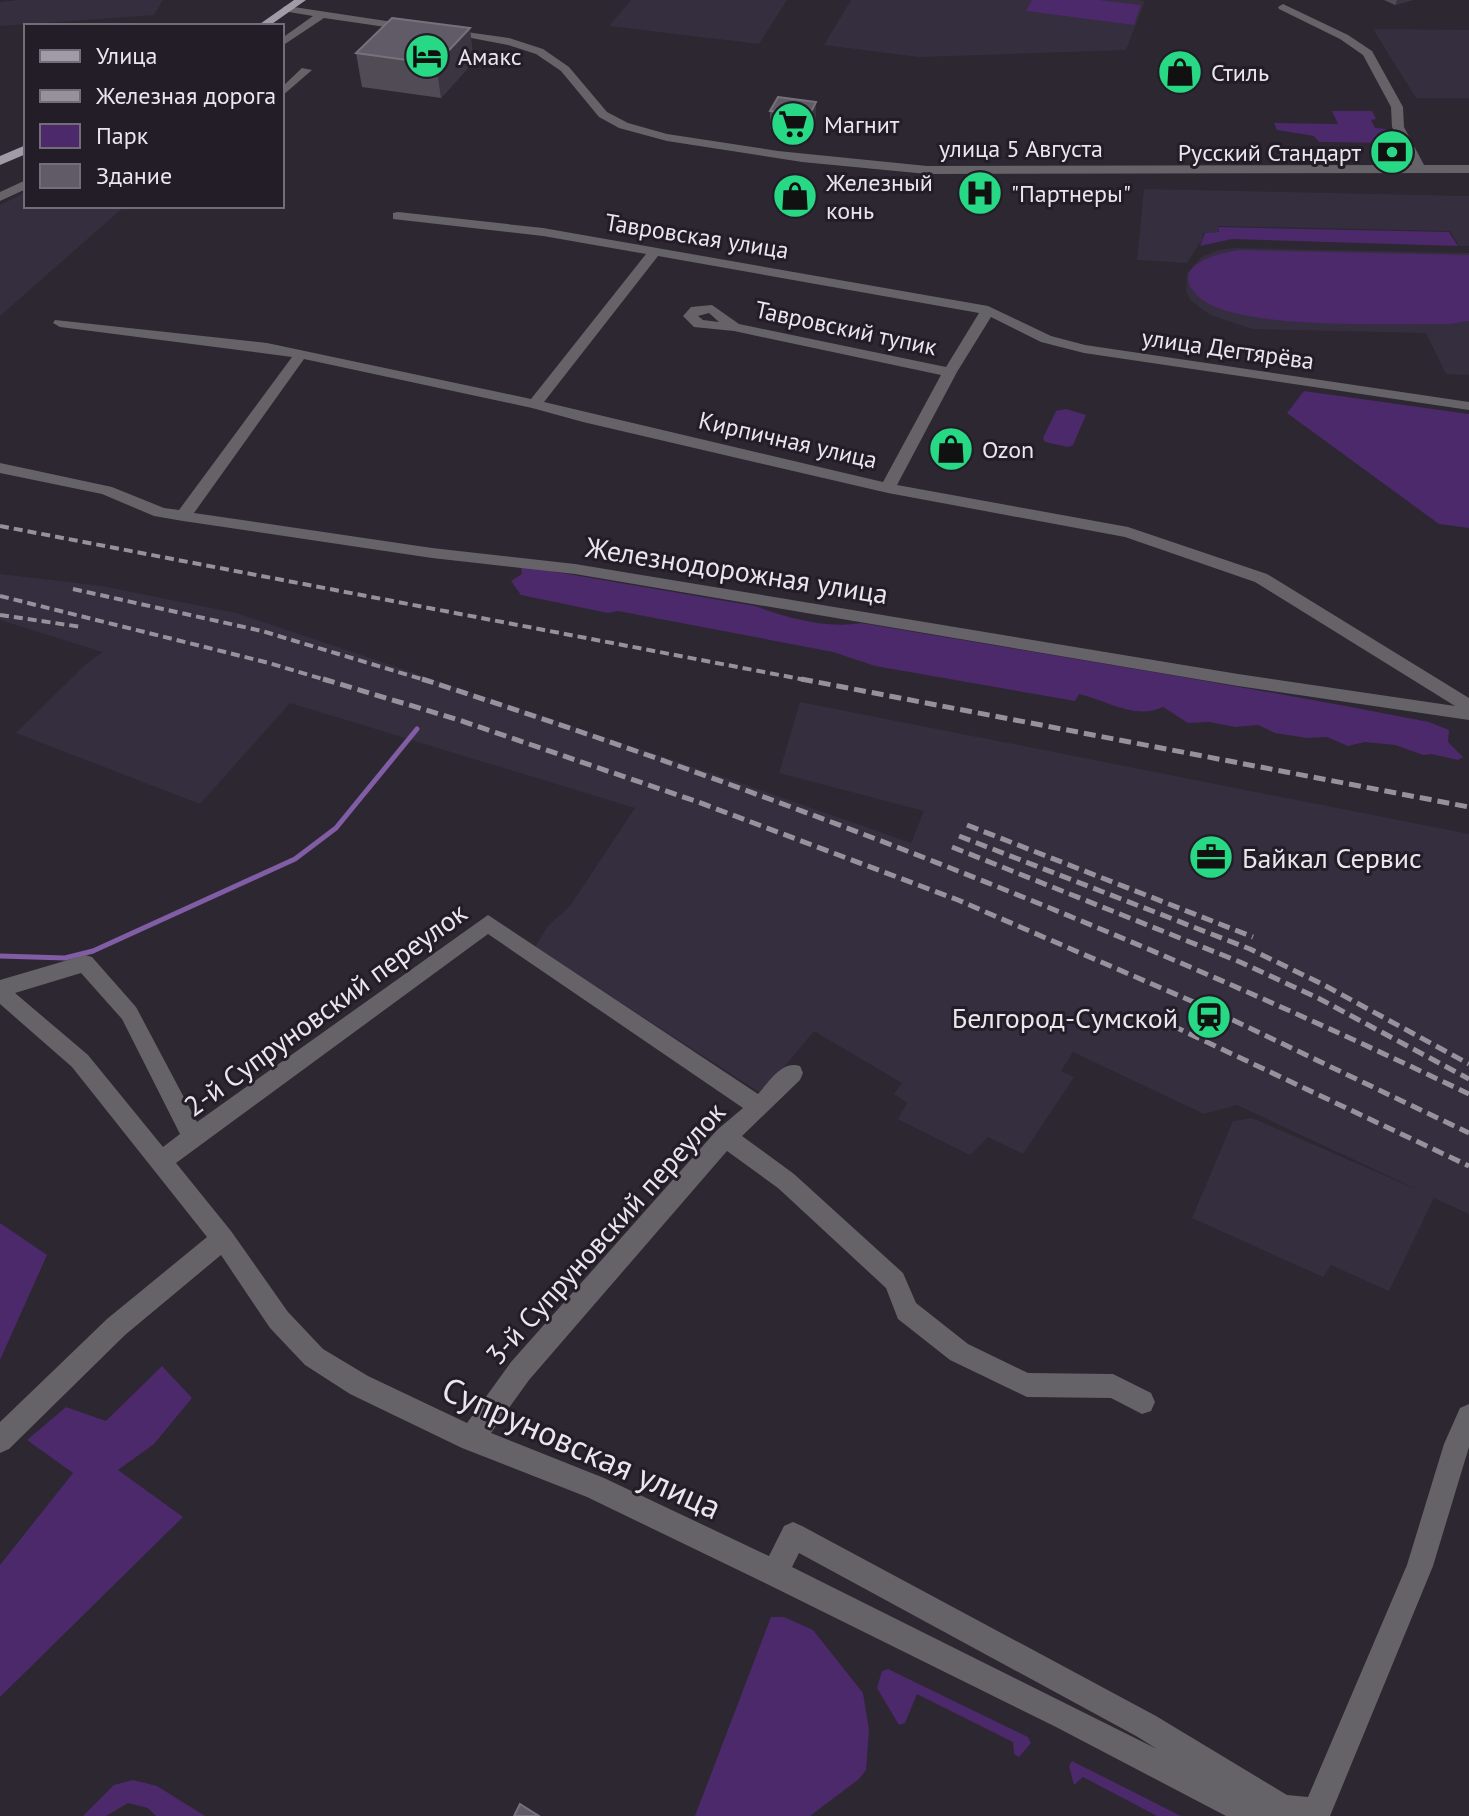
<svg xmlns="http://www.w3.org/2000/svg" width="1469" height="1816" viewBox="0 0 1469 1816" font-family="'PT Sans',sans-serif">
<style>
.built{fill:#352e3e}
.green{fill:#4c296a}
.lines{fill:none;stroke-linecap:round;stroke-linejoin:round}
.stream{stroke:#805da4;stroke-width:5}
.minor{fill:#656368;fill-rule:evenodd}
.major{fill:#a09ba6;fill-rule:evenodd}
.rail-far1{stroke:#96929b;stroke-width:4;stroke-dasharray:9 5;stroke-linecap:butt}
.rail{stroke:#96929b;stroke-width:5;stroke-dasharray:12 6;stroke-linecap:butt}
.wall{fill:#504b55}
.shaded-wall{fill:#3a3540}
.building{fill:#605b66;stroke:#76717b;stroke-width:2}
.labels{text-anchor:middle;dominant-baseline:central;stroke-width:6;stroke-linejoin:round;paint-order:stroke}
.far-poi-label{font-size:24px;fill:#e9e6ed;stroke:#221d27;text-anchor:start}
.far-street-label{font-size:24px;fill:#e9e6ed;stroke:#221d27}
.street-label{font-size:28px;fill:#e9e6ed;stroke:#221d27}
.poi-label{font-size:28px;fill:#e9e6ed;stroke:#221d27;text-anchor:start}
.near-street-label{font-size:34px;fill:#e9e6ed;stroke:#221d27}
</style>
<rect width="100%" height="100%" fill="#2c2731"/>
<path class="built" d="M 18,0 L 163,0 L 154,15 L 0,26 L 0,2 Z
M 631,0 L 787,0 L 759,44 L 609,26 Z
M 851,0 L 1139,0 L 1145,1 L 1126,50 L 919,57 L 824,45 Z
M 1373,29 L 1469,30 L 1469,98 L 1416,98 Z
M 1144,189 L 1469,196 L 1469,246 L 1459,246 L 1450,231 L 1218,226 L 1218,232 L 1203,233 L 1202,240 L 1187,263 L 1137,260 Z
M 26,192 L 26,206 L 125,206 L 0,316 L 0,205 Z
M 1235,248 L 1469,253 L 1469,375 L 1446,374 L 1426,333 L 1252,329 L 1210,315 L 1190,300 L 1186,291 L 1187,273 L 1202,257 L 1218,250 Z
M 0,574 L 102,586 L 236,613 L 738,782 L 911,843 L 924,811 L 779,773 L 800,702 L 1469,834 L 1469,1214 L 1434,1198 L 1389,1291 L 1331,1265 L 1323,1277 L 1192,1218 L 1233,1121 L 1252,1118 L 1423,1192 L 1237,1105 L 1204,1114 L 1073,1052 L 1061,1071 L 1074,1077 L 1023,1154 L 988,1137 L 970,1155 L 898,1119 L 907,1103 L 894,1094 L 902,1083 L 814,1031 L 762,1094 L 535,947 L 548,926 L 570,906 L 635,808 L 290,703 L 200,804 L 16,733 L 84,666 L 102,652 L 0,620 Z"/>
<path class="green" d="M 1032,0 L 1099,0 L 1141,5 L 1134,25 L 1026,11 Z
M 1332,111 L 1372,111 L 1376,119 L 1371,120 L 1375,128 L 1386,129 L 1393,143 L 1319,142 L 1314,136 L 1277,130 L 1274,123 L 1338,124 Z
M 1218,227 L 1449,232 L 1458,246 L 1232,239 L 1200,246 L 1205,233 L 1219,232 Z
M 1240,250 L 1469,255 L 1469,321 L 1450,324 C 1396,323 1238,331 1200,298 C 1165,267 1216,253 1240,250 Z
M 1304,391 L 1469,414 L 1469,528 L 1439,524 L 1287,413 Z
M 1066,409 L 1086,415 L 1073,445 L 1068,447 L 1045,442 L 1043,438 L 1056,411 Z
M 521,566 L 755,606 C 788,618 826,629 861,623 C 1051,655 1240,685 1429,722 L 1449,730 L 1448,742 L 1463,757 L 1458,760 L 1431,754 L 1423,755 L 1395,745 L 1365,742 L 1348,746 L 1327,737 L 1307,738 L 1275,733 L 1258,725 L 1235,727 L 1209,722 L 1188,723 L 1163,707 C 1135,720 1108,701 1079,694 L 1075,701 L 875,666 L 833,652 L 618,611 L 608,613 L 521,595 L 511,581 L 522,574 Z
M 0,1223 L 47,1255 L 0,1360 Z
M 162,1366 L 192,1398 L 154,1444 L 118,1470 L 183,1517 L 0,1697 L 0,1565 L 73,1473 L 27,1440 L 66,1407 L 106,1421 Z
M 771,1617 L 784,1617 L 813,1630 L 863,1693 L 869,1730 L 866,1770 L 859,1779 L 810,1816 L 695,1816 Z
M 888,1669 L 1028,1737 L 1031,1743 L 1019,1757 L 1014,1754 L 1013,1742 L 917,1694 L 905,1723 L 899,1725 L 877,1688 L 882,1671 Z
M 1072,1761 L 1181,1816 L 1157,1816 L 1083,1777 L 1074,1785 L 1069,1766 Z
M 133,1780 L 157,1786 L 205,1816 L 156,1816 L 148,1808 L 128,1803 L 106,1816 L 83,1816 L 114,1785 Z"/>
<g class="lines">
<path class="stream" d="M 0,956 L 65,958 L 93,951 L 295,859 L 336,828 L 417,729"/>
<path class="minor" d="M 1283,4 L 1348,35 L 1372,51 L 1403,107 L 1404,127 L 1424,165 L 1469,165 L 1469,173 L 927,174 L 802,162 L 667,141 L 619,128 L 599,117 L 561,71 L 536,54 L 508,45 L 440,32 L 445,29 L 509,38 L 543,49 L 569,67 L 607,112 L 628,123 L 667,134 L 778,151 L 927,166 L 1412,165 L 1392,127 L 1391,107 L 1363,55 L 1340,39 L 1279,9 L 1278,7 Z
M 287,6 L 413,25 L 418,28 L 413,31 L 324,18 L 282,46 L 282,38 L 313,16 L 283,11 L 283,7 Z
M 302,68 L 312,70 L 282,96 L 282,87 Z
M 26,180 L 26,189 L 0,201 L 0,192 Z
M 398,212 L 543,228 L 988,306 L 1051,336 L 1085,345 L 1469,402 L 1469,410 L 1084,353 L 1041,342 L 991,317 L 957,372 L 897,485 L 1128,527 L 1267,574 L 1469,698 L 1469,720 L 1238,686 L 575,574 L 432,558 L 183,521 L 154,516 L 102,494 L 0,473 L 0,463 L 112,487 L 164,508 L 179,510 L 292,357 L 60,327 L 53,323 L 55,320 L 267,343 L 531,399 L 646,254 L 543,236 L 393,219 L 393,213 ZM 658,256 L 979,313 L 946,367 L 739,324 L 712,305 L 691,307 L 683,316 L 694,327 L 734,331 L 941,375 L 883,482 L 544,402 ZM 709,313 L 719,322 L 703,320 L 698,316 ZM 304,359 L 532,408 L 583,422 L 888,493 L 1125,537 L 1255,582 L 1455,706 L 1238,674 L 575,564 L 432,548 L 194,513 Z
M 488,915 L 758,1094 C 769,1082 782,1060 800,1066 L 803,1073 L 800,1080 L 742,1136 L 794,1174 L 903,1273 L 916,1303 L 968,1344 L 1028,1373 L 1113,1374 L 1151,1393 L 1155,1402 L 1151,1411 L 1142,1414 L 1111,1398 L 1027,1397 L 950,1360 L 898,1319 L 886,1288 L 778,1188 L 727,1151 L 529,1380 L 491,1433 L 604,1478 L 769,1556 L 784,1526 L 793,1522 L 802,1526 L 1156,1716 L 1287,1795 L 1308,1797 L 1407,1565 L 1444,1444 L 1460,1408 L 1469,1404 L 1469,1447 L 1433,1566 L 1330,1816 L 1226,1816 L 1056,1727 L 765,1583 L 587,1497 L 462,1448 L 350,1394 L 305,1365 L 270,1328 L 221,1255 L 125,1335 L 9,1449 L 0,1453 L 0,1422 L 107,1319 L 207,1237 L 72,1067 L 0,1004 L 0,980 L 85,955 L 92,957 L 136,1007 L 197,1122 ZM 488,934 L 743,1108 L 717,1130 L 511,1362 L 467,1423 L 368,1376 L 323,1349 L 288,1312 L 231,1231 L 176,1163 ZM 81,973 L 122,1019 L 180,1134 L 163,1147 L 88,1055 L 15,993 ZM 799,1553 L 1136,1736 L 1157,1749 L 792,1567 Z"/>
<path class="major" d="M 294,0 L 306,0 L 269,26 L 257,26 Z
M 26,145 L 26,154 L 0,165 L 0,156 Z"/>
<path class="rail-far1" d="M 0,526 L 811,681
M 73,589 L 262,631 L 428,681
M 0,596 L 269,663 L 329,681
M 0,615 L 82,627"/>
<path class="rail" d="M 323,679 L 459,720 L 698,802 L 958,900 L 1212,1010 L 1469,1133
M 422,679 C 781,795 1129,931 1469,1094
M 801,679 L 1469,807
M 967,825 L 1253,937
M 959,836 L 1250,949 L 1324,985 L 1469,1064
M 952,847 L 1240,962 L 1318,998 L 1469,1079
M 1156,1018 L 1469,1166"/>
</g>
<path class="wall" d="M 1384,0 L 1412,0 L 1395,5 Z
M 356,53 L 474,61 L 441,98 L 362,87 Z
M 778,97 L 816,119 L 808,134 L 770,129 L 770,111 Z"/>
<path class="shaded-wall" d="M 1397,0 L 1412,0 L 1395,5 Z
M 470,28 L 474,61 L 441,98 L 436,64 Z
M 816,102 L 816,119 L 808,134 L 809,116 Z"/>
<path class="building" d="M 392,18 L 470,28 L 436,64 L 356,53 Z
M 778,97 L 816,102 L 809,116 L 770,111 Z
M 520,1804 L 539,1816 L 514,1816 Z"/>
<defs>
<g id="hotel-disc" transform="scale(2.3)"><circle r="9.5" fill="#27d885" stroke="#221d27"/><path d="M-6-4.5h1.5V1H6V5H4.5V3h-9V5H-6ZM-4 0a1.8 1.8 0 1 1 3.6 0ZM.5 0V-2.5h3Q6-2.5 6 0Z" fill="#111"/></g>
<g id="shop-disc" transform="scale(2.3)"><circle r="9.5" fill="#27d885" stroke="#221d27"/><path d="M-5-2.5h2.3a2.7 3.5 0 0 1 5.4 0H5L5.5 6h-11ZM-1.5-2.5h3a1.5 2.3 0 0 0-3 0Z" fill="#111"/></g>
<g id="supermarket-disc" transform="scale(2.3)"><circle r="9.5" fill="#27d885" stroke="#221d27"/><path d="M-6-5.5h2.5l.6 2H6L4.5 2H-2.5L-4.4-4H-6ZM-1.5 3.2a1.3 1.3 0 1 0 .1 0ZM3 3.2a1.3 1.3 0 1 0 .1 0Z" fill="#111"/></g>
<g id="bank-disc" transform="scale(2.3)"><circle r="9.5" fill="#27d885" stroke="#221d27"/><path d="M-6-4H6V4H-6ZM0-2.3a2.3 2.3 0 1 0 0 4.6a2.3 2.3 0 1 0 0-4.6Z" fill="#111"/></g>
<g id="hospital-disc" transform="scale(2.3)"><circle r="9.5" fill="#27d885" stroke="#221d27"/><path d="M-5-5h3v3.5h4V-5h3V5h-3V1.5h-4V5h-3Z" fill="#111"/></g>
<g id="office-disc" transform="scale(2.3)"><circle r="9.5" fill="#27d885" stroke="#221d27"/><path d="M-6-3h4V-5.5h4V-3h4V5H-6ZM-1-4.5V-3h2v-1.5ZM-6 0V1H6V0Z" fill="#111"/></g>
<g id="station-disc" transform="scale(2.3)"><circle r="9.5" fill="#27d885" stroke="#221d27"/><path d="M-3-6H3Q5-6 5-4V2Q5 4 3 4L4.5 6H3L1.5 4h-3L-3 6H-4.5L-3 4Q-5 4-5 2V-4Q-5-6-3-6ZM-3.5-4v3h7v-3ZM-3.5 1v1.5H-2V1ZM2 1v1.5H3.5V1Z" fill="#111"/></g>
</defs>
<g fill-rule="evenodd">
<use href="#hotel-disc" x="427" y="56"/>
<use href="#shop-disc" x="1180" y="72"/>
<use href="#supermarket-disc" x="793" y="124"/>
<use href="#bank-disc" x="1392" y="152"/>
<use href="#hospital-disc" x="980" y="193"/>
<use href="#shop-disc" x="795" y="196"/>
<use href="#shop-disc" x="951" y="449"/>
<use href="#office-disc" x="1211" y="857"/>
<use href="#station-disc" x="1209" y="1017"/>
</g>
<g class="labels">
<g class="far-poi-label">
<text x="458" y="56">Амакс</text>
<text x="1211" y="72">Стиль</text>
<text x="824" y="124">Магнит</text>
<text x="1361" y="152" text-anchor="end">Русский Стандарт</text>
<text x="826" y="182">Железный<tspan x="826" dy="28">конь</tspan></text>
<text x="1011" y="193">"Партнеры"</text>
<text x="982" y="449">Ozon</text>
</g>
<g class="far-street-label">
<text x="1021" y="148">улица 5 Августа</text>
<text transform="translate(697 236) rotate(9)">Тавровская улица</text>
<text transform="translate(846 328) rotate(12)">Тавровский тупик</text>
<text transform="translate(1228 349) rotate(8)">улица Дегтярёва</text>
<text transform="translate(788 440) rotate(13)">Кирпичная улица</text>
</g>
<g class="street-label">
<text transform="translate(737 570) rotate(9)">Железнодорожная улица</text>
<text transform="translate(325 1009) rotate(-36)">2-й Супруновский переулок</text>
<text transform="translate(605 1233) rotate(-48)">3-й Супруновский переулок</text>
</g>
<g class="poi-label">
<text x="1242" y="857">Байкал Сервис</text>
<text x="1178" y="1017" text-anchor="end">Белгород-Сумской</text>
</g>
<g class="near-street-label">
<text transform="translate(582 1447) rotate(24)">Супруновская улица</text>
</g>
</g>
<rect x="24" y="24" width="260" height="184" fill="#221d27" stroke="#726d76" stroke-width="2"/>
<rect x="40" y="50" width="40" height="12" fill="#a09ba6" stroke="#726d76" stroke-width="2"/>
<text x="96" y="64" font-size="24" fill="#e9e6ed">Улица</text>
<rect x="40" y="90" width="40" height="12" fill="#96929b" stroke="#726d76" stroke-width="2"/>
<text x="96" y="104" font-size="24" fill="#e9e6ed">Железная дорога</text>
<rect x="40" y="124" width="40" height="24" fill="#4c296a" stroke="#726d76" stroke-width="2"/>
<text x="96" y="144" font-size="24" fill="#e9e6ed">Парк</text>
<rect x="40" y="164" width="40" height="24" fill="#605b66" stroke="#726d76" stroke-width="2"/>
<text x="96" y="184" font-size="24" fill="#e9e6ed">Здание</text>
</svg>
